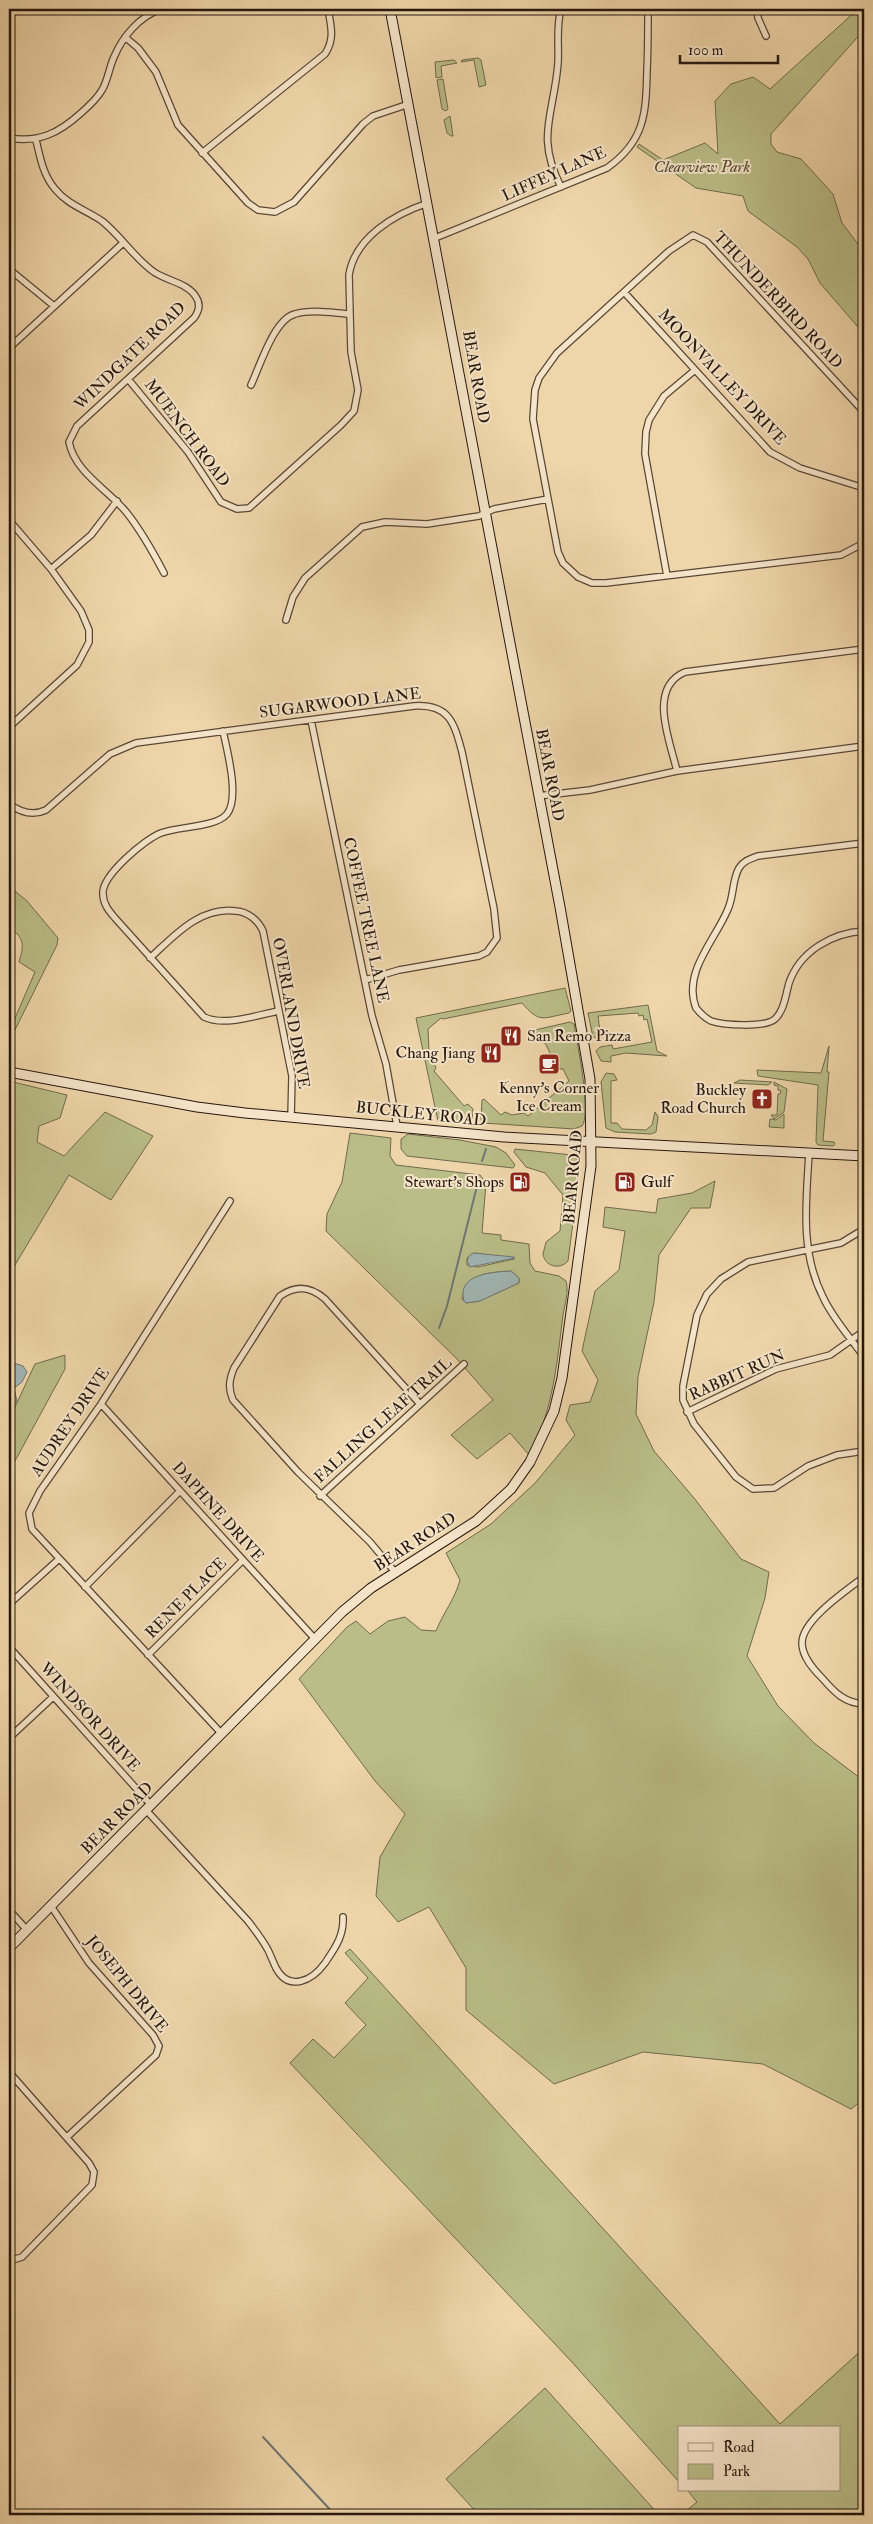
<svg xmlns="http://www.w3.org/2000/svg" width="873" height="2524" viewBox="0 0 873 2524" font-family="'IM FELL Double Pica',serif">
<style>
.green{fill:#babd88;stroke:#706a4c;fill-rule:evenodd}
.water{fill:#a0b6b5;stroke:#6f7673}
.lines{fill:none;stroke-linecap:round;stroke-linejoin:round}
.stream{stroke:#6f7673;stroke-width:2}
.street-casing{stroke:#584736;stroke-width:8}
.secondary-casing{stroke:#25170f;stroke-width:11}
.street{stroke:#f5e4c8;stroke-width:5.5}
.secondary{stroke:#f5e4c8;stroke-width:9}
.labels{text-anchor:middle;dominant-baseline:central;stroke-width:4;stroke-linejoin:round;paint-order:stroke}
.park-label{font-size:16px;font-style:italic;fill:#524933;stroke:#f5e4c8}
.street-label{font-size:16px;fill:#25170f;stroke:#f5e4c8}
.poi-label{font-size:16px;fill:#25170f;stroke:#f5e4c8;text-anchor:end}
</style>
<rect width="100%" height="100%" fill="#efd6aa"/>
<filter id="stains"><feTurbulence type="fractalNoise" baseFrequency=".004" numOctaves="4"/><feColorMatrix values="0 0 0 0 .2 0 0 0 0 .09 0 0 0 0 .02 0 0 0 .5 -.17"/></filter>
<radialGradient id="worn" r=".72"><stop offset=".6" stop-color="#630" stop-opacity="0"/><stop offset="1" stop-color="#630" stop-opacity=".3"/></radialGradient>
<path class="green" d="M 858,9 L 864,9 L 864,30 L 771,134 L 771,144 L 777,152 L 801,159 L 833,194 L 842,223 L 864,252 L 864,334 L 820,283 L 808,259 L 797,247 L 748,211 L 743,196 L 696,188 L 637,147 L 639,144 L 663,160 L 705,143 L 718,154 L 715,101 L 731,84 L 753,77 L 770,89 Z
M 478,58 L 481,60 L 486,85 L 479,87 L 474,60 L 461,62 L 462,60 Z
M 454,60 L 457,63 L 441,66 L 442,77 L 436,78 L 435,62 Z
M 443,79 L 448,109 L 446,111 L 442,109 L 437,80 Z
M 450,116 L 453,136 L 451,136 L 447,133 L 444,120 Z
M 9,886 L 27,901 L 58,938 L 57,945 L 9,1042 L 9,1032 L 35,972 L 19,962 C 24,946 25,937 9,928 Z
M 565,988 L 571,1011 L 569,1013 C 542,1018 540,1024 522,1003 L 443,1019 L 441,1018 L 428,1029 L 429,1052 L 436,1068 L 434,1071 L 464,1106 L 468,1104 L 473,1109 L 472,1119 L 467,1124 L 438,1121 L 416,1018 Z
M 648,1005 L 657,1051 L 667,1056 L 626,1053 L 611,1056 L 611,1062 L 601,1061 L 596,1051 L 600,1047 L 612,1045 L 613,1049 L 652,1042 L 647,1019 L 644,1020 L 643,1015 L 639,1016 L 638,1013 L 598,1016 L 601,1039 L 599,1039 L 593,1037 L 588,1013 Z
M 570,1022 L 574,1024 C 577,1043 592,1113 582,1126 L 574,1129 L 483,1123 L 481,1120 L 482,1100 L 484,1099 L 501,1115 L 505,1112 L 512,1115 L 524,1113 L 528,1116 L 569,1081 L 563,1069 L 560,1069 C 549,1057 552,1055 546,1045 C 543,1039 537,1037 535,1030 Z
M 829,1046 L 827,1072 L 829,1072 L 823,1141 L 834,1142 L 835,1144 L 833,1146 L 818,1145 L 816,1142 L 818,1085 L 758,1076 L 757,1070 L 821,1073 Z
M 606,1073 L 614,1074 L 617,1080 L 611,1081 L 611,1123 L 617,1123 L 622,1129 L 646,1130 L 652,1125 L 655,1112 L 658,1117 L 656,1132 L 651,1134 L 615,1132 L 606,1128 L 601,1082 Z
M 740,1080 L 772,1082 L 768,1085 L 734,1083 Z
M 9,1081 L 67,1095 L 60,1118 L 39,1126 L 37,1142 L 64,1156 L 105,1112 L 153,1136 L 111,1200 L 69,1175 L 9,1275 Z
M 774,1082 L 787,1089 L 784,1112 L 774,1119 L 771,1115 L 777,1115 L 778,1094 L 780,1094 L 781,1091 L 778,1090 L 778,1086 L 774,1085 Z
M 784,1114 L 784,1128 L 769,1127 L 770,1119 L 776,1120 Z
M 350,1133 L 391,1138 L 390,1156 L 396,1165 L 480,1175 L 486,1183 L 482,1233 L 501,1235 L 501,1240 L 529,1244 L 530,1263 L 535,1271 L 559,1276 L 566,1281 C 569,1291 565,1304 563,1315 C 557,1362 553,1413 529,1455 L 510,1433 L 477,1459 L 451,1435 L 493,1400 L 457,1359 L 326,1231 L 327,1214 L 342,1182 ZM 476,1253 L 514,1259 L 478,1267 L 467,1265 L 467,1258 ZM 511,1271 L 519,1278 L 519,1283 L 479,1301 L 466,1303 L 462,1299 C 467,1272 488,1273 511,1271 Z
M 408,1134 L 460,1140 L 496,1147 L 506,1153 L 515,1165 L 513,1168 L 407,1156 L 401,1149 L 401,1139 Z
M 515,1149 L 572,1155 L 578,1160 L 580,1168 L 568,1261 C 560,1270 545,1267 543,1254 L 546,1242 L 560,1231 L 563,1195 L 545,1173 L 526,1167 L 514,1152 Z
M 715,1181 L 710,1208 L 691,1208 L 659,1255 L 654,1302 L 638,1377 L 636,1414 L 654,1451 L 694,1498 L 741,1559 L 769,1572 L 765,1598 L 747,1656 L 778,1706 L 814,1743 L 864,1781 L 864,2099 L 851,2109 L 763,2064 L 643,2052 L 554,2084 L 466,2010 L 466,1968 L 429,1907 L 398,1922 L 376,1896 L 380,1857 L 405,1814 L 375,1781 L 299,1679 L 347,1627 L 356,1621 L 370,1634 L 388,1621 L 405,1617 L 421,1630 L 436,1631 C 443,1613 455,1599 460,1580 L 446,1553 L 491,1524 L 536,1482 L 575,1435 L 566,1420 L 570,1405 L 590,1402 L 598,1380 L 582,1351 L 595,1291 L 619,1270 L 625,1231 L 603,1227 L 605,1207 L 656,1213 L 658,1199 L 692,1193 Z
M 65,1355 L 65,1369 L 9,1472 L 9,1420 L 35,1364 Z
M 350,1949 L 780,2424 L 864,2348 L 864,2515 L 681,2515 L 697,2502 L 687,2490 L 839,2490 L 839,2428 L 679,2428 L 679,2482 L 571,2361 L 290,2063 L 313,2039 L 334,2058 L 366,2025 L 345,2003 L 368,1978 L 345,1953 Z
M 545,2388 L 659,2515 L 479,2515 L 446,2479 Z"/>
<path class="water" d="M 473,1253 L 514,1257 L 515,1258 L 470,1267 L 467,1261 L 469,1256 Z
M 511,1271 L 519,1278 L 519,1283 L 480,1301 L 466,1303 L 464,1301 C 456,1274 493,1272 511,1271 Z
M 14,1363 L 23,1366 L 27,1372 L 22,1382 L 14,1388 L 17,1401 L 9,1412 L 9,1366 Z"/>
<g class="lines">
<path class="stream" d="M 482,1161 L 486,1149
M 439,1328 L 447,1306 L 478,1182
M 263,2437 L 335,2515"/>
<g class="street-casing">
<path id="street" d="M 757,9 L 758,18 L 766,36
M 125,37 L 138,48 L 156,72 L 178,125 L 248,203 L 258,210 L 275,212 L 294,202 L 363,124 L 373,116 L 409,104
M 9,138 C 39,143 59,133 81,113 C 89,106 97,99 102,90 C 108,80 109,68 114,57 C 123,36 139,17 161,9
M 36,140 C 40,157 43,175 55,189 C 68,205 86,210 102,221 C 121,236 134,258 154,272 C 167,281 188,283 196,297 C 201,304 199,311 194,318 L 77,426 L 69,442 C 75,473 109,490 127,513 C 142,532 153,552 164,573
M 202,153 L 325,54 C 335,39 331,26 328,9
M 561,187 C 535,136 554,115 558,63 C 559,45 556,26 561,9
M 435,238 L 607,168 C 645,141 646,114 647,70 C 648,50 648,29 648,9
M 9,269 L 54,306
M 624,292 L 770,452 L 800,468 L 864,488
M 9,348 L 123,243
M 128,379 L 188,452 L 221,502 L 237,509 L 249,508 L 341,425 L 354,411 L 358,390 L 351,352 L 349,275 C 355,237 395,214 428,203
M 251,385 C 260,366 274,319 295,314 C 312,309 333,313 350,314
M 864,412 L 707,242 L 693,235 L 669,251 L 557,353 L 539,378 L 535,390 L 533,419 L 558,552 L 563,563 L 578,577 L 592,583 L 606,583 L 841,555 L 864,543
M 9,520 L 51,569 L 81,611 L 89,630 L 89,642 L 77,665 L 9,727
M 51,569 L 91,535 L 117,501
M 667,576 L 645,454 L 646,432 L 649,420 L 664,396 L 695,370
M 286,620 L 293,597 L 305,578 L 362,527 L 385,522 L 427,524 L 479,516 L 494,509 L 548,499
M 311,720 L 372,1016 L 386,1064 L 397,1126
M 223,731 C 227,750 240,798 227,814 C 215,828 179,826 161,833 C 145,839 101,876 103,894 C 103,904 109,911 115,918 L 204,1017 C 225,1027 256,1015 279,1011
M 677,771 C 670,741 647,688 685,672 L 864,649
M 538,796 L 590,790 L 677,771 L 864,746
M 9,804 C 20,812 33,816 46,810 L 110,754 L 136,743 L 414,706 C 449,704 454,722 462,752 L 494,909 L 497,938 L 487,952 L 479,956 L 399,970 L 365,980
M 864,843 L 758,856 C 750,859 743,861 739,868 C 732,880 734,896 728,909 C 716,939 682,972 696,1008 C 700,1013 705,1018 711,1021 C 723,1025 765,1028 775,1019 C 784,1011 786,994 789,983 C 800,951 832,933 864,931
M 150,958 C 174,936 200,906 236,911 C 248,912 258,920 263,931 L 292,1076 L 291,1118
M 809,1154 C 806,1202 800,1252 823,1297 C 833,1319 850,1337 864,1357
M 864,1229 L 841,1243 L 748,1262 L 721,1279 L 707,1294 L 697,1315 L 683,1386 L 683,1400 L 694,1424 L 736,1477 L 753,1489 L 774,1488 L 808,1466 L 837,1455 L 864,1451
M 101,1404 L 315,1639
M 687,1412 L 776,1369 L 830,1355 L 864,1331
M 320,1496 L 464,1364
M 395,1572 L 370,1542 L 298,1472 L 233,1400 C 228,1388 229,1380 234,1368 L 280,1296 C 296,1285 310,1286 325,1299 L 420,1404
M 864,1577 C 847,1590 802,1620 802,1643 C 802,1657 814,1670 823,1679 C 835,1693 845,1703 864,1704
M 85,1587 L 180,1491
M 9,1604 L 59,1559
M 9,1647 L 151,1805
M 148,1655 L 243,1560
M 221,1733 L 32,1529 L 29,1513 L 40,1491 L 101,1404 L 230,1201
M 9,1738 L 53,1697
M 146,1810 L 248,1921 C 255,1930 262,1939 268,1950 C 271,1956 273,1962 276,1968 C 289,1992 312,1981 325,1963 C 335,1948 344,1936 343,1917
M 51,1906 L 89,1963 L 153,2035 L 159,2046 L 156,2055 L 67,2137
M 9,1910 L 27,1930
M 9,2072 L 89,2163 L 94,2172 L 92,2185 L 22,2257 L 9,2261"/>
</g>
<g class="secondary-casing">
<path id="secondary" d="M 9,1072 L 197,1107 L 245,1113 L 504,1137 L 864,1156
M 9,1948 L 342,1612 L 371,1588 L 476,1521 L 511,1489 L 530,1462 L 554,1411 L 562,1378 L 591,1166 L 590,1079 L 560,907 L 390,9"/>
</g>
<use href="#street" class="street"/>
<use href="#secondary" class="secondary"/>
</g>
<defs>
<g id="restaurant-square" transform="scale(1.125)"><rect x="-9" y="-9" width="18" height="18" rx="4" fill="#8f2418" stroke="#f5e4c8"/><path d="M-5-6h1v4h1v-4h1v4h1v-4h1v5L-1.5 .5V6h-2V.5L-5-1ZM5-6V6H3V1.5H1.5Q1.5-4 5-6Z" fill="#fff"/></g>
<g id="cafe-square" transform="scale(1.125)"><rect x="-9" y="-9" width="18" height="18" rx="4" fill="#8f2418" stroke="#f5e4c8"/><path d="M-5.5-4.5H6V0H3Q3 3.5 0 3.5H-2.5Q-5.5 3.5-5.5 0ZM3-3.2v2h1.7v-2ZM-6 4.5H4V6H-6Z" fill="#fff"/></g>
<g id="church-square" transform="scale(1.125)"><rect x="-9" y="-9" width="18" height="18" rx="4" fill="#8f2418" stroke="#f5e4c8"/><path d="M-1.2-6h2.4v3.5h3.3v2.4h-3.3V6h-2.4V-.1h-3.3v-2.4h3.3Z" fill="#fff"/></g>
<g id="fuel-square" transform="scale(1.125)"><rect x="-9" y="-9" width="18" height="18" rx="4" fill="#8f2418" stroke="#f5e4c8"/><path d="M-5.5-6h7V0h2V4h1.3V-2.5L3-4.5l.8-.8L6-3V5H2.5V1h-1V6h-7ZM-4.2-4.7v3.2H.2V-4.7Z" fill="#fff"/></g>
</defs>
<g fill-rule="evenodd">
<use href="#restaurant-square" x="511" y="1036"/>
<use href="#restaurant-square" x="491" y="1053"/>
<use href="#cafe-square" x="549" y="1064"/>
<use href="#church-square" x="762" y="1099"/>
<use href="#fuel-square" x="520" y="1182"/>
<use href="#fuel-square" x="625" y="1182"/>
</g>
<g class="labels">
<g class="park-label">
<text x="702" y="167">Clearview Park</text>
</g>
<g class="street-label">
<text transform="translate(554 174) rotate(-24)">LIFFEY LANE</text>
<text transform="translate(778 300) rotate(47)">THUNDERBIRD ROAD</text>
<text transform="translate(130 356) rotate(-44)">WINDGATE ROAD</text>
<text transform="translate(476 377) rotate(80)">BEAR ROAD</text>
<text transform="translate(722 377) rotate(47)">MOONVALLEY DRIVE</text>
<text transform="translate(187 433) rotate(53)">MUENCH ROAD</text>
<text transform="translate(340 703) rotate(-7)">SUGARWOOD LANE</text>
<text transform="translate(550 775) rotate(79)">BEAR ROAD</text>
<text transform="translate(366 920) rotate(78)">COFFEE TREE LANE</text>
<text transform="translate(291 1013) rotate(80)">OVERLAND DRIVE</text>
<text transform="translate(421 1114) rotate(6)">BUCKLEY ROAD</text>
<text transform="translate(573 1177) rotate(-85)">BEAR ROAD</text>
<text transform="translate(737 1375) rotate(-24)">RABBIT RUN</text>
<text transform="translate(383 1420) rotate(-42)">FALLING LEAF TRAIL</text>
<text transform="translate(70 1422) rotate(-56)">AUDREY DRIVE</text>
<text transform="translate(218 1512) rotate(48)">DAPHNE DRIVE</text>
<text transform="translate(415 1542) rotate(-33)">BEAR ROAD</text>
<text transform="translate(186 1598) rotate(-45)">RENE PLACE</text>
<text transform="translate(90 1717) rotate(48)">WINDSOR DRIVE</text>
<text transform="translate(117 1818) rotate(-45)">BEAR ROAD</text>
<text transform="translate(127 1984) rotate(51)">JOSEPH DRIVE</text>
</g>
<g class="poi-label">
<text x="527" y="1036" text-anchor="start">San Remo Pizza</text>
<text x="475" y="1053">Chang Jiang</text>
<text x="549" y="1088" text-anchor="middle">Kenny's Corner<tspan x="549" dy="18">Ice Cream</tspan></text>
<text x="746" y="1090">Buckley<tspan x="746" dy="18">Road Church</tspan></text>
<text x="504" y="1182">Stewart's Shops</text>
<text x="641" y="1182" text-anchor="start">Gulf</text>
</g>
</g>
<rect width="873" height="2524" fill="none" stroke="#efd6aa" stroke-width="30"/>
<rect x="10" y="10" width="853" height="2504" fill="none" stroke="#25170f" stroke-width="2.5"/>
<rect x="15" y="15" width="843" height="2494" fill="none" stroke="#25170f"/>
<rect x="678" y="2426" width="162" height="65" fill="#f5e4c8" stroke="#a2927e"/>
<rect x="688" y="2443" width="25" height="8" fill="#f5e4c8" stroke="#a2927e"/>
<text x="723" y="2452" font-size="15" fill="#25170f">Road</text>
<rect x="688" y="2464" width="25" height="15" fill="#babd88" stroke="#a2927e"/>
<text x="723" y="2476" font-size="15" fill="#25170f">Park</text>
<path d="M680 55v8h98v-8" fill="none" stroke="#25170f" stroke-width="2.5"/>
<text x="688" y="55" font-size="15" fill="#25170f" stroke="#f5e4c8" stroke-width="4" paint-order="stroke">100 m</text>
<rect width="100%" height="100%" filter="url(#stains)"/>
<rect width="100%" height="100%" fill="url(#worn)"/>
</svg>
